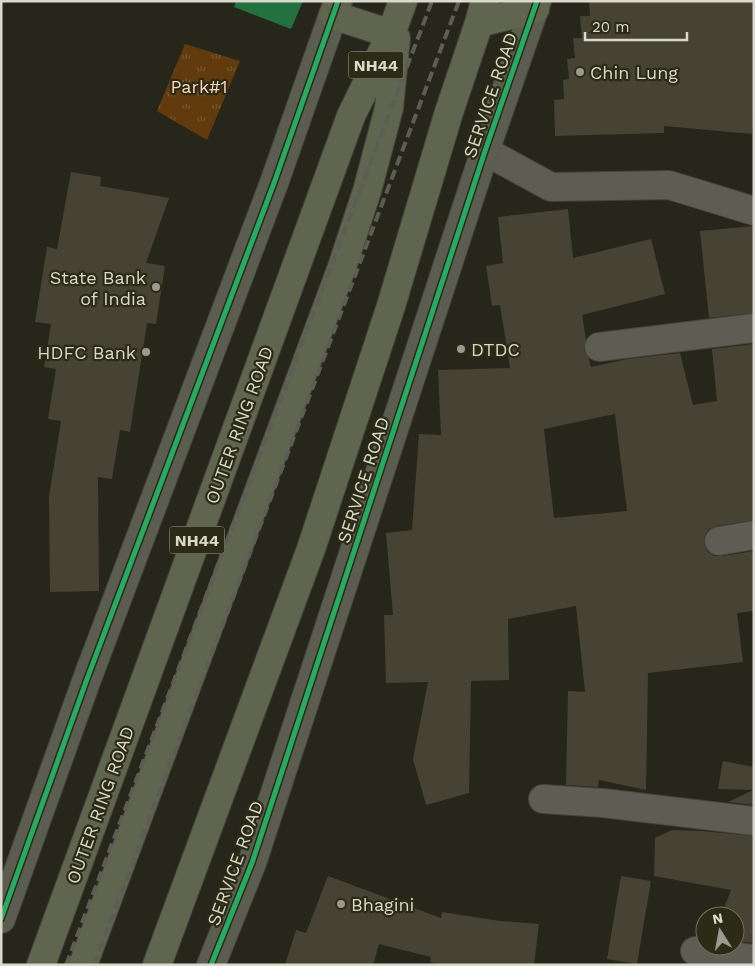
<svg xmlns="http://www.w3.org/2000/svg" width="755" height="966" viewBox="0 0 755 966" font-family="'Work Sans',sans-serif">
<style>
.park{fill:url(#park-tufts)}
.water{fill:#22713f}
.building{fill:#464335;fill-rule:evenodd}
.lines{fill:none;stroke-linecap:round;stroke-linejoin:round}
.street-casing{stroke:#43433a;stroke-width:30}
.secondary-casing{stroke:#43433a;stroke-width:30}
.highway-casing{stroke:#43433a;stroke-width:30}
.street{stroke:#5d5d54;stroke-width:28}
.secondary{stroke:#5c5d51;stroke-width:28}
.highway{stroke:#5f654f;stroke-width:28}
.rail{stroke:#5d5d55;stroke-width:4;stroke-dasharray:10 5;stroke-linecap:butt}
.cycleway-casing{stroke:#2b2b16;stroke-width:8}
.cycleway{stroke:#26ab63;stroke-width:5}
.poi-dot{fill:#9a9a8e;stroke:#2b2b16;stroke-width:2}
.labels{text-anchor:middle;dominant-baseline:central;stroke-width:4.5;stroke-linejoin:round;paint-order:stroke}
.shield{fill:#2b2b16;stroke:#a5a595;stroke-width:1}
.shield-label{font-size:16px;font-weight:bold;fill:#d9d9cc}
.poi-label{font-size:18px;fill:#d9d9cc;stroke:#2b2b16;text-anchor:start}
.park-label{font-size:18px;fill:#fcd8b8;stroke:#2b2b16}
.street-label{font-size:18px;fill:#d9d9cc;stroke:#2b2b16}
</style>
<defs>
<pattern id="park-tufts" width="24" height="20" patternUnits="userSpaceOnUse" patternTransform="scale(1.25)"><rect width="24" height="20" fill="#613b0e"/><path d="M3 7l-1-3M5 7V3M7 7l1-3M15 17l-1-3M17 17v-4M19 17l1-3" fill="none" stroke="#775730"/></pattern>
</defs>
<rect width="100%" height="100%" fill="#26261b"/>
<path class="park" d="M 185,44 L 240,61 L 207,140 L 157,111 Z"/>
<path class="water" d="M 236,1 L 303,1 L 291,29 L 234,7 Z"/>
<path class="building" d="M 589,1 L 754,1 L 754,92 L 752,134 L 664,126 L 664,133 L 555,136 L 554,100 L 564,99 L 563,80 L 569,79 L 567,59 L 575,58 L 573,38 L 582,38 L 580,16 L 590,16 Z
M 71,172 L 101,177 L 100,186 L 169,198 L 146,263 L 165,266 L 156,324 L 147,323 L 130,432 L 120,430 L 112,479 L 98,477 L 99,591 L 50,592 L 49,496 L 61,421 L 48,419 L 56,369 L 44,367 L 51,324 L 35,322 L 47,247 L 57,249 Z
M 568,209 L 573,258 L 651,239 L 665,294 L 582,315 L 586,339 L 584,349 L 589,359 L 591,367 L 627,359 L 680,353 L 693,405 L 717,401 L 712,349 L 754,344 L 754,520 L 716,526 L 709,529 L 705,535 L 704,543 L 707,551 L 714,556 L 722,556 L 754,551 L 754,611 L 737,613 L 743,662 L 648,673 L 646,790 L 599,780 L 598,787 L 566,785 L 568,691 L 585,692 L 576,606 L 508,619 L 509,680 L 471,681 L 469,793 L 426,805 L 413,759 L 428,682 L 386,683 L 384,615 L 393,615 L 386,533 L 412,530 L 419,434 L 441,435 L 438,370 L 510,368 L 500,305 L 492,306 L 486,266 L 503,263 L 498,217 ZM 615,414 L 627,511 L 554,518 L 544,429 Z
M 754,226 L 754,313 L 709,318 L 700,231 Z
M 723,761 L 754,767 L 754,805 L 728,802 L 753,790 L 718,789 Z
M 672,830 L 702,831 L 754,836 L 754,943 L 735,941 L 735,916 L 721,916 L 731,890 L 654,876 L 655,838 Z
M 328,876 L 441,918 L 442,912 L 500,921 L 539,924 L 534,965 L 444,965 L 430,962 L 431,957 L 379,944 L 373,965 L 285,965 L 296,930 L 306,933 Z
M 621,876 L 651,881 L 637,964 L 607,959 Z"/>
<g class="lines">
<g class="street-casing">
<path id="street" d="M 485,151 L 551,187 L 669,185 L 754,211
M 599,347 L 754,328
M 719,541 L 754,535
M 543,799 L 603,803 L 754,821
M 695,951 L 754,959"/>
</g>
<g class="secondary-casing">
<path id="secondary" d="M 1,919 L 87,679 L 274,183 L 338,1
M 211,965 L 252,863 L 485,151 L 537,1"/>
</g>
<g class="highway-casing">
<path id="highway" d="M 333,15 L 391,34
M 479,23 L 535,9
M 41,965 L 351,116 L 391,34 L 403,1
M 83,965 L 342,267 L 367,191 L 389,108 L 396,38
M 157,965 L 311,549 L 391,306 L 449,112 L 479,23 L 485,1"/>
</g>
<use href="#street" class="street"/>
<use href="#secondary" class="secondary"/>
<use href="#highway" class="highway"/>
<path class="rail" d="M 66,965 L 432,1
M 94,965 L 459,1"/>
<g class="cycleway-casing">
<path id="cycleway" d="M 1,919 L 87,679 L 274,183 L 338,1
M 211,965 L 252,863 L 485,151 L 537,1"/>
</g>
<use href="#cycleway" class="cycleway"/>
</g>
<g class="poi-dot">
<circle cx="580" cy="72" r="5"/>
<circle cx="156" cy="287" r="5"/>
<circle cx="461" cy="349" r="5"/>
<circle cx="146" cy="352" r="5"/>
<circle cx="341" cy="904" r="5"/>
</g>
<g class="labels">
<g class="shield">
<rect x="348.5" y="51.5" width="55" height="27" rx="4"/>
<rect x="169.5" y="526.5" width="55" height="27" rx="4"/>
</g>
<g class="shield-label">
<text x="376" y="65">NH44</text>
<text x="197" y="540">NH44</text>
</g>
<g class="poi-label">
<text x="590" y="72">Chin Lung</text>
<text x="146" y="277" text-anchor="end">State Bank<tspan x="146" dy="21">of India</tspan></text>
<text x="471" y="349">DTDC</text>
<text x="136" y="352" text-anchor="end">HDFC Bank</text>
<text x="351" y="904">Bhagini</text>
</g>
<g class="park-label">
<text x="199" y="86">Park#1</text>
</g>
<g class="street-label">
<text transform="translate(490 95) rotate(-71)">SERVICE ROAD</text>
<text transform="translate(239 425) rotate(-70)">OUTER RING ROAD</text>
<text transform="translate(363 480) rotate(-72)">SERVICE ROAD</text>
<text transform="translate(100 805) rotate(-70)">OUTER RING ROAD</text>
<text transform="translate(235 863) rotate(-70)">SERVICE ROAD</text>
</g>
</g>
<rect width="755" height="966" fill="none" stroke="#d9d9cc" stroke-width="5"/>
<g transform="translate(720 931) rotate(349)"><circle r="24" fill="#2b2b16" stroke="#71715f"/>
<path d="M0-4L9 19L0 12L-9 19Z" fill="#9a9a8e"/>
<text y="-8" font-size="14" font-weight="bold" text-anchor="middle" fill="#d9d9cc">N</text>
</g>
<path d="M585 32v8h102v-8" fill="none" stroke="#d9d9cc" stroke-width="2.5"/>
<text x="592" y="32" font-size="15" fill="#d9d9cc" stroke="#2b2b16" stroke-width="4" paint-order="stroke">20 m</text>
</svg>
